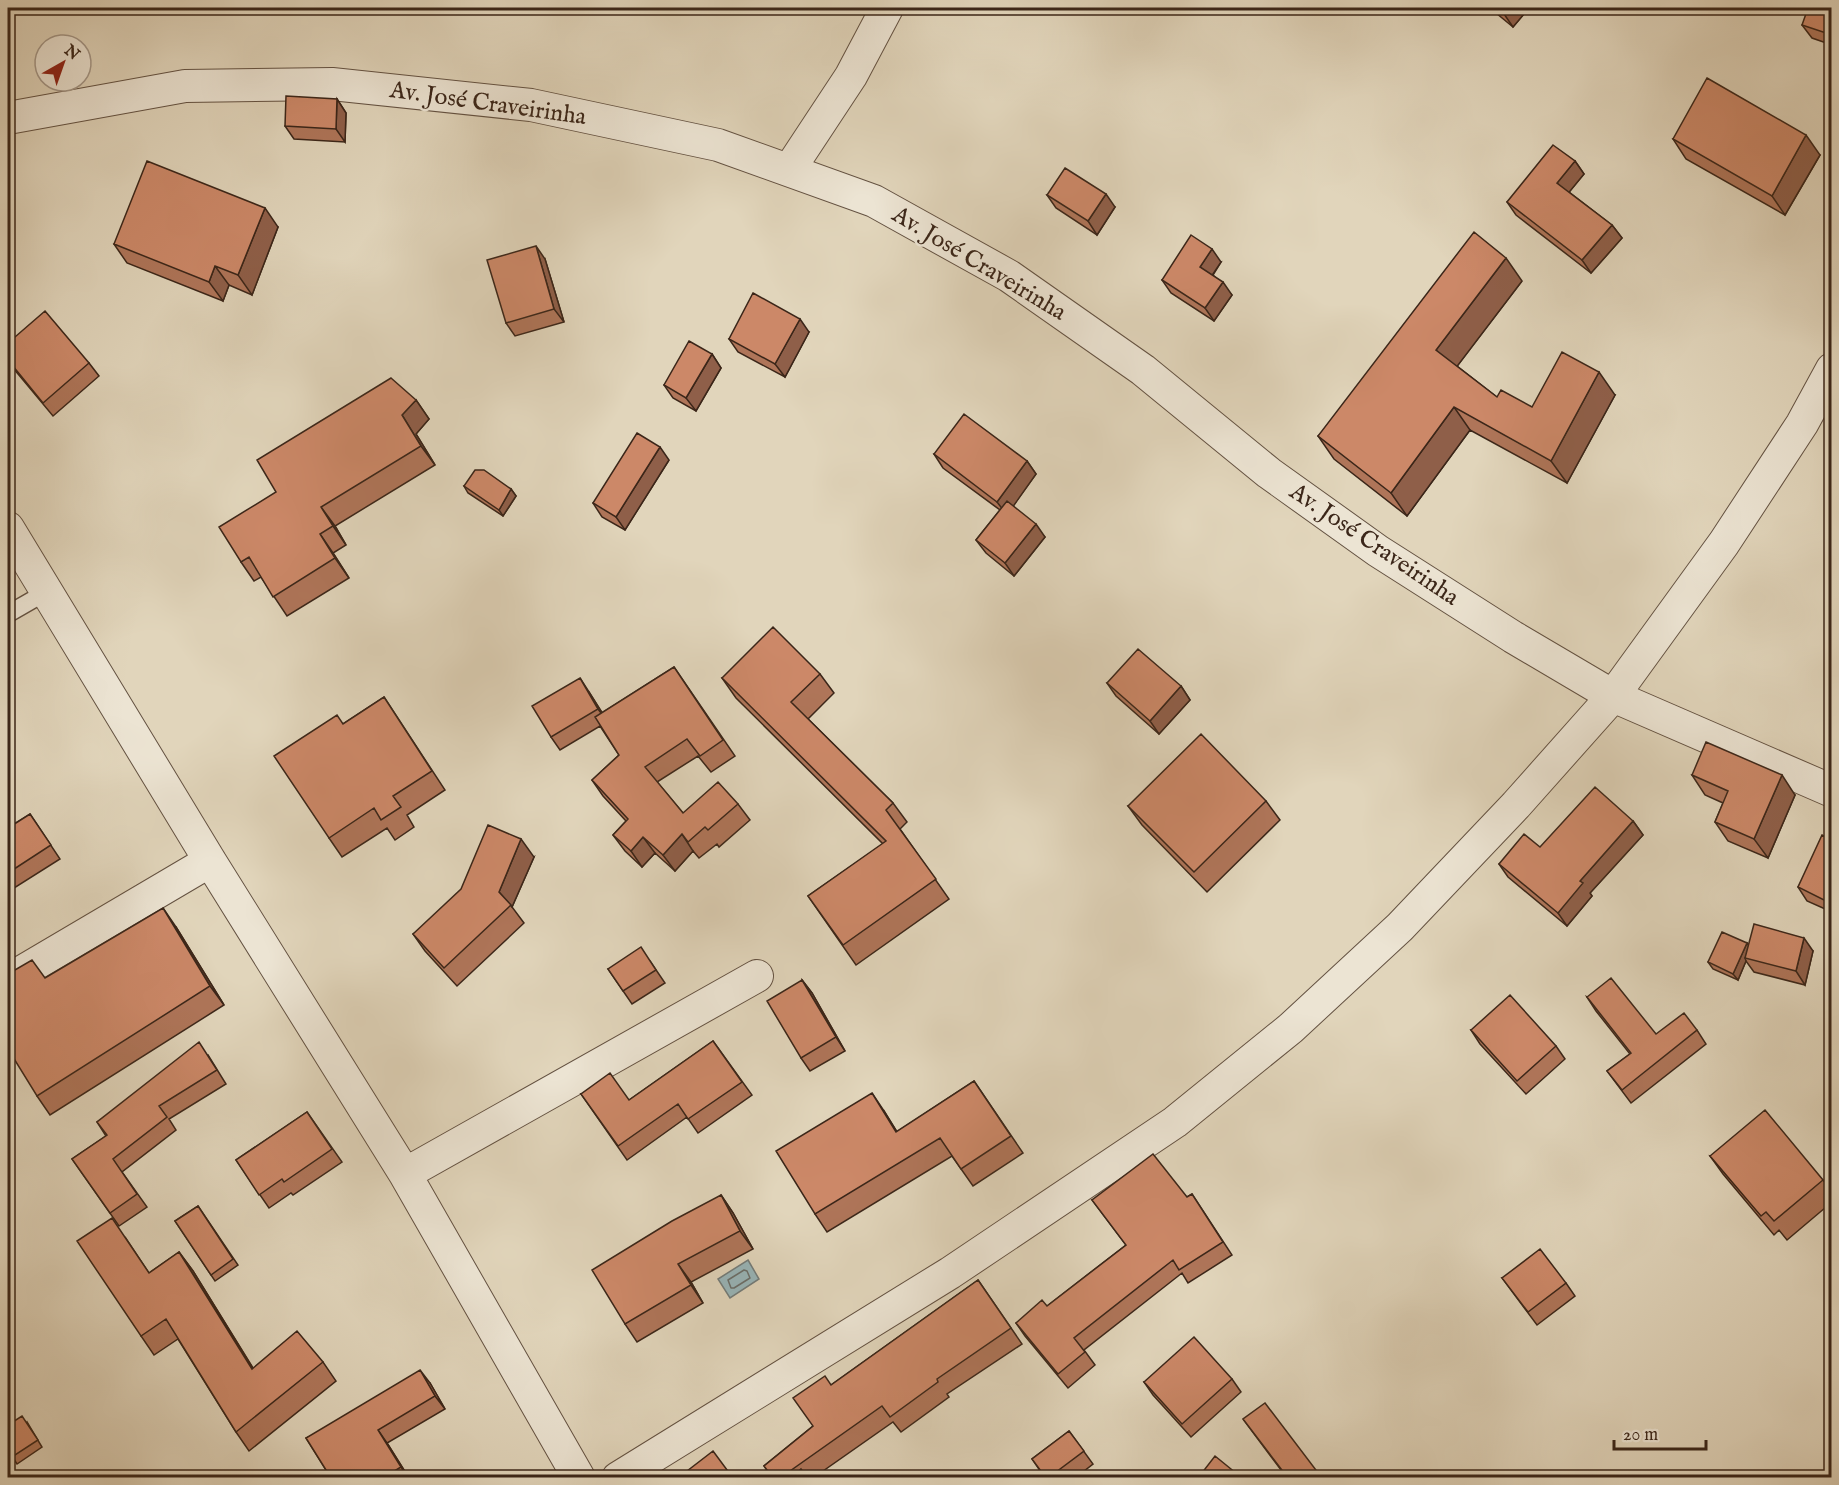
<svg xmlns="http://www.w3.org/2000/svg" width="1839" height="1485" viewBox="0 0 1839 1485" font-family="'IM FELL English',serif">
<style>
.water{fill:#98b6ba;stroke:#737c7a;stroke-width:1.5}
.lines{fill:none;stroke-linecap:round;stroke-linejoin:round}
.shore{stroke:#6a6e6a;stroke-width:1.5}
.service-casing{stroke:#645242;stroke-width:19}
.minor-casing{stroke:#645242;stroke-width:34}
.service{stroke:#ece4d3;stroke-width:16}
.minor{stroke:#ece4d3;stroke-width:32}
.wall{fill:#af7559;stroke:#3b2619;stroke-width:1.5}
.shaded-wall{fill:#8f5f49;stroke:#3b2619;stroke-width:1.5}
.building{fill:#cc8868;stroke:#3b2619;stroke-width:1.5}
.labels{text-anchor:middle;dominant-baseline:central;stroke-width:5;stroke-linejoin:round;paint-order:stroke}
.street-label{font-size:24px;fill:#3b2619;stroke:#ece4d3}
</style>
<rect width="100%" height="100%" fill="#e1d5bb"/>
<filter id="stains"><feTurbulence type="fractalNoise" baseFrequency=".00333" numOctaves="4"/><feColorMatrix values="0 0 0 0 .2 0 0 0 0 .09 0 0 0 0 .02 0 0 0 .5 -.17"/></filter>
<radialGradient id="worn" r=".72"><stop offset=".6" stop-color="#630" stop-opacity="0"/><stop offset="1" stop-color="#630" stop-opacity=".3"/></radialGradient>
<path class="water" d="M 748,1260 L 759,1279 L 730,1298 L 718,1279 Z"/>
<g class="lines">
<path class="shore" d="M 744,1270 L 747,1271 L 750,1278 L 734,1288 L 731,1288 L 728,1280 Z"/>
<g class="service-casing">
<path id="service" d="M 8,614 L 48,591"/>
</g>
<g class="minor-casing">
<path id="minor" d="M 8,118 L 185,86 L 332,84 L 531,105 L 718,145 L 874,201 L 1009,276 L 1143,370 L 1269,473 L 1378,551 L 1513,637 L 1613,696 L 1832,791
M 789,170 L 851,76 L 887,8
M 8,528 L 210,861 L 405,1174 L 579,1478
M 8,980 L 210,861
M 405,1174 L 757,976
M 618,1478 L 950,1273 L 1175,1122 L 1291,1028 L 1400,927 L 1516,805 L 1613,696 L 1724,543 L 1802,424 L 1832,369"/>
</g>
<use href="#service" class="service"/>
<use href="#minor" class="minor"/>
</g>
<path class="wall" d="M 1490,8 L 1529,8 L 1513,27 Z
M 1832,8 L 1832,45 L 1812,38 L 1802,25 Z
M 337,99 L 346,113 L 345,142 L 294,139 L 285,126 Z
M 1673,139 L 1820,155 L 1785,215 L 1686,159 Z
M 1575,161 L 1584,174 L 1569,192 L 1612,225 L 1622,238 L 1591,273 L 1516,215 L 1507,202 Z
M 1047,195 L 1115,207 L 1097,235 L 1056,208 Z
M 278,227 L 252,295 L 229,285 L 223,301 L 127,263 L 114,244 Z
M 545,259 L 564,322 L 515,336 L 506,323 Z
M 1221,262 L 1213,275 L 1232,295 L 1214,321 L 1171,293 L 1162,280 Z
M 1522,281 L 1457,366 L 1497,397 L 1532,407 L 1615,395 L 1567,483 L 1470,430 L 1407,516 L 1334,459 L 1318,436 Z
M 809,332 L 785,377 L 738,352 L 729,339 Z
M 8,343 L 89,363 L 99,376 L 53,416 L 8,362 Z
M 712,354 L 721,368 L 696,411 L 673,398 L 664,385 Z
M 416,400 L 429,419 L 416,434 L 435,465 L 335,526 L 346,545 L 333,553 L 349,578 L 287,616 L 261,577 L 254,581 L 241,562 Z
M 934,454 L 1027,461 L 1036,474 L 1013,506 L 1045,537 L 1014,576 L 986,553 L 976,540 L 1000,510 L 943,468 Z
M 669,460 L 625,530 L 602,517 L 593,503 Z
M 464,486 L 511,489 L 516,496 L 503,516 L 468,493 Z
M 674,667 L 735,756 L 711,772 L 698,756 L 657,782 L 683,813 L 738,804 L 750,820 L 719,847 L 717,844 L 699,858 L 693,851 L 675,871 L 655,853 L 642,867 L 625,851 L 613,835 L 626,821 L 603,796 L 592,780 L 619,755 L 600,726 L 560,750 L 551,737 L 589,692 L 602,713 Z
M 820,674 L 834,693 L 808,719 L 893,803 L 907,822 L 900,829 L 949,899 L 856,965 L 808,896 L 883,844 L 736,698 L 722,678 Z
M 1107,683 L 1181,686 L 1190,700 L 1159,734 L 1116,696 Z
M 384,697 L 445,790 L 407,815 L 414,827 L 395,840 L 387,828 L 342,857 L 329,838 L 343,724 Z
M 1692,775 L 1795,795 L 1768,858 L 1728,841 L 1715,822 L 1723,803 L 1705,795 Z
M 1266,801 L 1280,820 L 1207,892 L 1142,825 L 1128,806 Z
M 30,814 L 60,859 L 11,890 L 8,885 L 8,828 Z
M 1633,821 L 1643,835 L 1590,893 L 1592,896 L 1567,926 L 1508,877 L 1499,864 L 1540,847 Z
M 1832,840 L 1832,912 L 1807,901 L 1798,887 Z
M 534,857 L 512,907 L 524,923 L 457,986 L 425,951 L 413,934 Z
M 176,927 L 224,1005 L 50,1115 L 37,1096 L 45,978 Z
M 1747,943 L 1748,945 L 1813,951 L 1805,985 L 1754,972 L 1746,961 L 1738,980 L 1713,969 L 1708,962 Z
M 650,961 L 665,983 L 632,1004 L 608,969 Z
M 802,980 L 812,993 L 845,1051 L 810,1071 L 801,1058 Z
M 1587,997 L 1656,1034 L 1697,1030 L 1706,1044 L 1631,1103 L 1607,1071 L 1630,1054 L 1596,1011 Z
M 1471,1030 L 1556,1046 L 1565,1059 L 1526,1094 L 1480,1044 Z
M 713,1041 L 752,1095 L 698,1133 L 687,1117 L 627,1160 L 581,1094 L 629,1100 Z
M 208,1055 L 226,1084 L 169,1119 L 176,1130 L 122,1172 L 147,1207 L 119,1226 L 72,1159 L 106,1136 L 97,1122 Z
M 974,1081 L 1023,1153 L 973,1186 L 952,1156 L 827,1232 L 815,1214 L 884,1111 L 897,1132 Z
M 307,1112 L 342,1162 L 293,1195 L 291,1193 L 269,1208 L 236,1160 Z
M 1710,1156 L 1823,1180 L 1832,1192 L 1832,1202 L 1787,1240 L 1779,1230 L 1774,1235 L 1723,1174 Z
M 1192,1194 L 1232,1255 L 1188,1283 L 1182,1273 L 1084,1350 L 1095,1365 L 1068,1388 L 1025,1336 L 1016,1323 L 1047,1306 L 1126,1245 L 1092,1200 L 1187,1197 Z
M 721,1195 L 733,1213 L 753,1249 L 691,1282 L 703,1303 L 637,1342 L 625,1324 Z
M 198,1206 L 238,1265 L 215,1281 L 175,1221 Z
M 125,1237 L 149,1273 L 179,1252 L 193,1271 L 253,1368 L 323,1362 L 336,1381 L 249,1451 L 236,1432 L 178,1339 L 154,1355 L 141,1336 Z
M 1502,1278 L 1566,1283 L 1575,1296 L 1537,1325 Z
M 978,1280 L 1022,1344 L 947,1394 L 949,1397 L 901,1432 L 893,1422 L 813,1478 L 772,1478 L 764,1466 L 813,1426 L 831,1385 Z
M 1232,1379 L 1241,1392 L 1191,1437 L 1153,1395 L 1144,1382 Z
M 430,1383 L 445,1409 L 387,1443 L 409,1478 L 331,1478 L 306,1438 Z
M 1243,1419 L 1322,1478 L 1287,1478 Z
M 27,1422 L 42,1447 L 17,1464 L 8,1450 Z
M 1069,1431 L 1093,1464 L 1075,1478 L 1045,1478 L 1032,1459 Z"/>
<path class="shaded-wall" d="M 1509,8 L 1529,8 L 1513,27 L 1504,14 Z
M 337,99 L 346,113 L 345,142 L 336,129 Z
M 1806,135 L 1820,155 L 1785,215 L 1772,196 Z
M 1575,161 L 1584,174 L 1566,196 L 1557,183 Z
M 1106,194 L 1115,207 L 1097,235 L 1088,221 Z
M 265,208 L 278,227 L 252,295 L 238,275 Z
M 1612,225 L 1622,238 L 1591,273 L 1582,260 Z
M 536,246 L 545,259 L 564,322 L 554,309 Z
M 1212,249 L 1221,262 L 1209,280 L 1200,267 Z
M 1506,258 L 1522,281 L 1452,373 L 1436,350 Z
M 215,266 L 229,285 L 223,301 L 209,282 Z
M 1223,282 L 1232,295 L 1214,321 L 1205,308 Z
M 800,319 L 809,332 L 785,377 L 775,364 Z
M 712,354 L 721,368 L 696,411 L 686,398 Z
M 1599,372 L 1615,395 L 1567,483 L 1551,461 Z
M 416,400 L 429,419 L 416,434 L 435,465 L 421,446 L 402,415 Z
M 1454,407 L 1470,430 L 1407,516 L 1391,493 Z
M 660,447 L 669,460 L 625,530 L 616,517 Z
M 1027,461 L 1036,474 L 1007,515 L 997,502 Z
M 511,489 L 516,496 L 503,516 L 499,510 Z
M 321,507 L 335,526 L 346,545 L 333,526 Z
M 1036,524 L 1045,537 L 1014,576 L 1005,563 Z
M 320,534 L 333,553 L 349,578 L 335,558 Z
M 580,678 L 589,692 L 608,722 L 598,709 Z
M 1181,686 L 1190,700 L 1159,734 L 1150,721 Z
M 1782,775 L 1795,795 L 1768,858 L 1754,839 Z
M 1633,821 L 1643,835 L 1590,893 L 1592,896 L 1567,926 L 1558,913 L 1580,881 Z
M 682,834 L 693,851 L 675,871 L 663,855 Z
M 643,837 L 655,853 L 642,867 L 631,851 Z
M 521,839 L 534,857 L 512,907 L 499,892 Z
M 163,908 L 176,927 L 224,1005 L 210,986 Z
M 1804,938 L 1813,951 L 1805,985 L 1796,971 Z
M 1747,943 L 1752,950 L 1745,958 L 1746,961 L 1738,980 L 1733,974 Z
M 802,980 L 812,993 L 845,1051 L 836,1037 Z
M 872,1093 L 884,1111 L 908,1150 L 896,1132 Z
M 721,1195 L 733,1213 L 753,1249 L 740,1231 Z
M 179,1252 L 193,1271 L 265,1388 L 252,1369 Z
M 678,1264 L 691,1282 L 703,1303 L 691,1285 Z
M 420,1370 L 430,1383 L 445,1409 L 435,1396 Z
M 378,1430 L 387,1443 L 409,1478 L 401,1467 Z"/>
<path class="building" d="M 1496,8 L 1509,8 L 1504,14 Z
M 1808,8 L 1832,8 L 1832,35 L 1802,25 Z
M 1707,78 L 1806,135 L 1772,196 L 1673,139 Z
M 286,96 L 337,99 L 336,129 L 285,126 Z
M 1553,145 L 1575,161 L 1557,183 L 1612,225 L 1582,260 L 1507,202 Z
M 147,161 L 265,208 L 238,275 L 215,266 L 209,282 L 114,244 Z
M 1065,168 L 1106,194 L 1088,221 L 1047,195 Z
M 1474,232 L 1506,258 L 1436,350 L 1497,397 L 1501,390 L 1532,407 L 1562,352 L 1599,372 L 1551,461 L 1454,407 L 1391,493 L 1318,436 Z
M 1191,235 L 1212,249 L 1200,267 L 1223,282 L 1205,308 L 1162,280 Z
M 536,246 L 554,309 L 506,323 L 487,260 Z
M 753,293 L 800,319 L 775,364 L 729,339 Z
M 45,311 L 89,363 L 43,403 L 8,360 L 8,343 Z
M 689,341 L 712,354 L 686,398 L 664,385 Z
M 391,378 L 416,400 L 402,415 L 421,446 L 321,507 L 333,526 L 320,534 L 335,558 L 273,597 L 249,557 L 241,562 L 219,527 L 276,492 L 257,460 Z
M 964,414 L 1027,461 L 997,502 L 934,454 Z
M 637,433 L 660,447 L 616,517 L 593,503 Z
M 475,470 L 484,470 L 511,489 L 499,510 L 464,486 Z
M 1007,501 L 1036,524 L 1005,563 L 976,540 Z
M 773,627 L 820,674 L 791,702 L 893,803 L 886,810 L 936,879 L 843,945 L 808,896 L 886,841 L 722,678 Z
M 1138,649 L 1181,686 L 1150,721 L 1107,683 Z
M 674,667 L 723,740 L 700,756 L 687,739 L 645,767 L 683,813 L 718,782 L 738,804 L 708,830 L 705,827 L 688,842 L 682,834 L 663,855 L 643,837 L 631,851 L 613,835 L 628,819 L 592,780 L 619,755 L 595,717 Z
M 580,678 L 598,709 L 551,737 L 532,706 Z
M 384,697 L 432,771 L 393,796 L 401,807 L 381,820 L 374,808 L 329,838 L 274,756 L 337,715 L 343,724 Z
M 1201,734 L 1266,801 L 1194,872 L 1128,806 Z
M 1706,742 L 1782,775 L 1754,839 L 1715,822 L 1728,791 L 1692,775 Z
M 1595,787 L 1633,821 L 1580,881 L 1583,883 L 1558,913 L 1499,864 L 1524,834 L 1540,847 Z
M 30,814 L 51,845 L 8,873 L 8,828 Z
M 488,825 L 521,839 L 499,892 L 511,905 L 444,968 L 413,934 L 461,889 Z
M 1822,835 L 1832,840 L 1832,904 L 1798,887 Z
M 163,908 L 210,986 L 37,1096 L 8,1049 L 8,974 L 32,960 L 45,978 Z
M 1754,924 L 1804,938 L 1796,971 L 1745,958 Z
M 1722,932 L 1747,943 L 1733,974 L 1708,962 Z
M 641,947 L 656,970 L 623,991 L 608,969 Z
M 1611,978 L 1656,1034 L 1684,1013 L 1697,1030 L 1622,1090 L 1607,1071 L 1631,1053 L 1587,997 Z
M 802,980 L 836,1037 L 801,1058 L 767,1001 Z
M 1510,995 L 1556,1046 L 1517,1081 L 1471,1030 Z
M 713,1041 L 742,1082 L 688,1119 L 678,1104 L 618,1146 L 581,1094 L 610,1073 L 629,1100 Z
M 199,1042 L 217,1070 L 159,1106 L 167,1117 L 113,1159 L 137,1194 L 110,1213 L 72,1159 L 107,1135 L 97,1122 Z
M 974,1081 L 1011,1136 L 961,1169 L 940,1138 L 815,1214 L 776,1151 L 872,1093 L 896,1132 Z
M 1765,1110 L 1823,1180 L 1774,1221 L 1766,1212 L 1761,1216 L 1710,1156 Z
M 307,1112 L 332,1149 L 284,1182 L 282,1179 L 259,1195 L 236,1160 Z
M 1153,1154 L 1187,1197 L 1192,1194 L 1223,1242 L 1179,1270 L 1173,1260 L 1074,1338 L 1085,1352 L 1058,1374 L 1016,1323 L 1042,1300 L 1047,1306 L 1126,1245 L 1092,1200 Z
M 721,1195 L 740,1231 L 678,1264 L 691,1285 L 625,1324 L 592,1270 L 672,1221 Z
M 198,1206 L 233,1259 L 211,1275 L 175,1221 Z
M 112,1218 L 149,1273 L 179,1252 L 252,1369 L 297,1331 L 323,1362 L 236,1432 L 166,1319 L 141,1336 L 77,1241 Z
M 1540,1249 L 1566,1283 L 1528,1312 L 1502,1278 Z
M 978,1280 L 1011,1328 L 937,1379 L 938,1382 L 890,1417 L 882,1406 L 780,1478 L 773,1478 L 764,1466 L 813,1426 L 793,1398 L 825,1376 L 831,1385 Z
M 1194,1337 L 1232,1379 L 1182,1424 L 1144,1382 Z
M 420,1370 L 435,1396 L 378,1430 L 401,1467 L 383,1478 L 331,1478 L 306,1438 Z
M 1265,1403 L 1322,1478 L 1288,1478 L 1243,1419 Z
M 22,1416 L 38,1440 L 12,1457 L 8,1450 L 8,1425 Z
M 1069,1431 L 1084,1451 L 1048,1478 L 1046,1478 L 1032,1459 Z
M 713,1451 L 733,1478 L 678,1478 Z
M 1215,1456 L 1242,1478 L 1198,1478 Z
M 801,1469 L 808,1478 L 792,1478 Z"/>
<g class="labels">
<g class="street-label">
<text transform="translate(488 104) rotate(8)">Av. José Craveirinha</text>
<text transform="translate(979 264) rotate(31)">Av. José Craveirinha</text>
<text transform="translate(1374 545) rotate(34)">Av. José Craveirinha</text>
</g>
</g>
<rect width="1839" height="1485" fill="none" stroke="#e1d5bb" stroke-width="30"/>
<rect x="9" y="9" width="1821" height="1467" fill="none" stroke="#3b2619" stroke-width="3"/>
<rect x="15" y="15" width="1809" height="1455" fill="none" stroke="#3b2619" stroke-width="1.5"/>
<g transform="translate(63 63) rotate(40)"><circle r="28" fill="#ece4d3" stroke="#a59889" stroke-width="1.5"/>
<path d="M0-4.5L10 22L0 15L-10 22Z" fill="#8f2418"/>
<text y="-9" font-size="16" font-weight="bold" text-anchor="middle" fill="#3b2619">N</text>
</g>
<path d="M1614 1440v9h92v-9" fill="none" stroke="#3b2619" stroke-width="3"/>
<text x="1623" y="1440" font-size="18" fill="#3b2619" stroke="#ece4d3" stroke-width="4.5" paint-order="stroke">20 m</text>
<rect width="100%" height="100%" filter="url(#stains)"/>
<rect width="100%" height="100%" fill="url(#worn)"/>
</svg>
